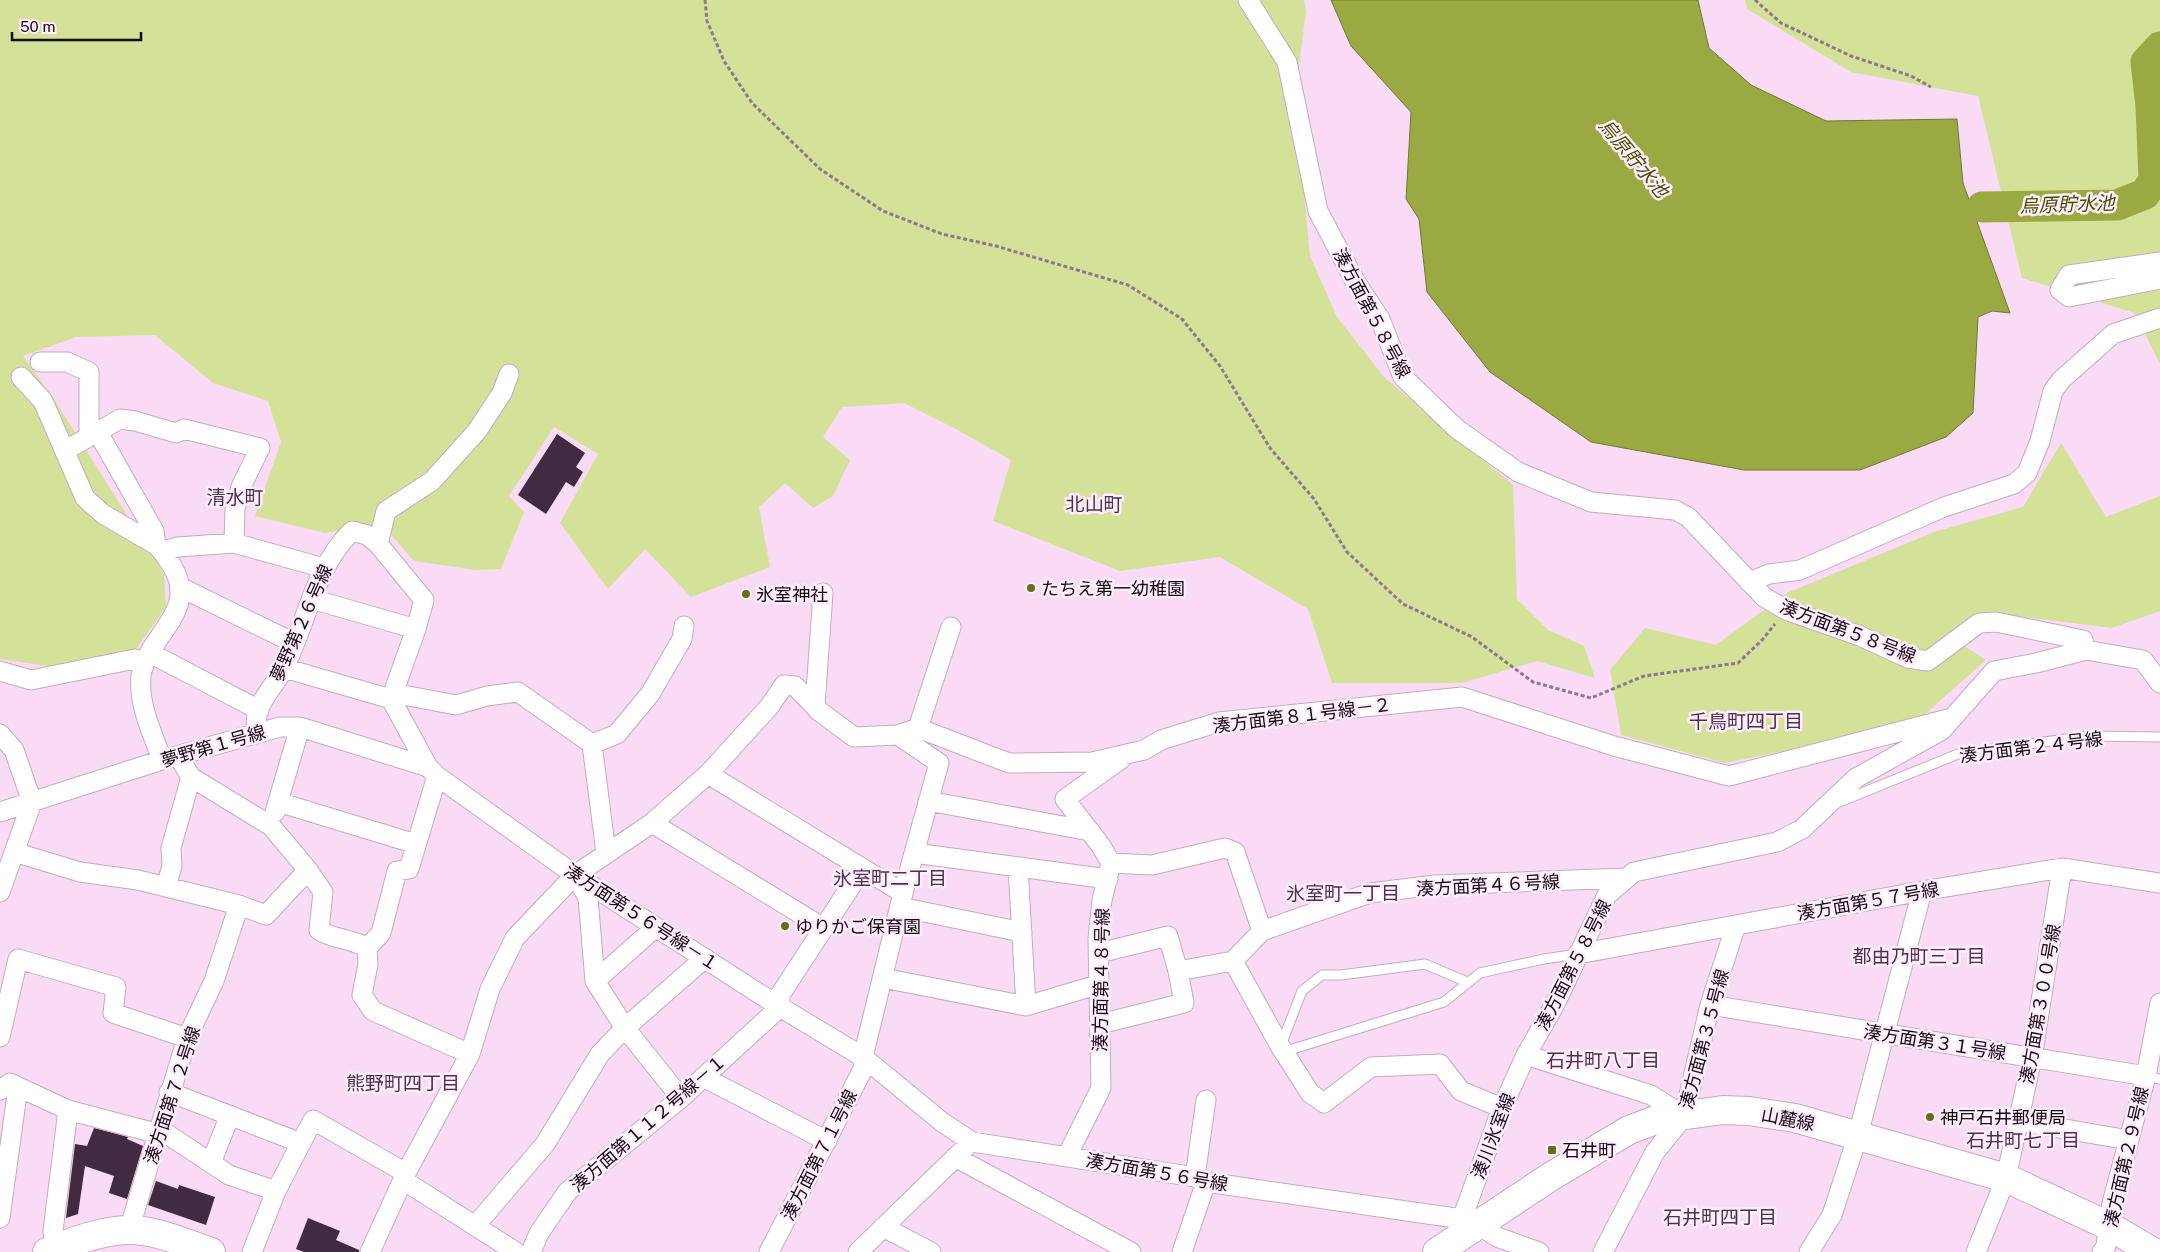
<svg xmlns="http://www.w3.org/2000/svg" width="2160" height="1252" viewBox="0 0 2160 1252" font-family="'Public Sans','Noto Sans JP',sans-serif">
<style>
.green{fill:#d4e198}
.water{fill:#9ba942;stroke:#727934}
.lines{fill:none;stroke-linecap:round;stroke-linejoin:round}
.river{stroke:#9ba942;stroke-width:31}
.building{fill:#422b40}
.service-casing{stroke:#c6a9c2;stroke-width:11}
.minor-casing{stroke:#c6a9c2;stroke-width:21}
.primary-casing{stroke:#c6a9c2;stroke-width:30}
.path{stroke:#8d798b;stroke-width:3;stroke-dasharray:4 2.5;stroke-linecap:butt}
.service{stroke:#fff;stroke-width:9}
.minor{stroke:#fff;stroke-width:19}
.primary{stroke:#fff;stroke-width:28}
.poi-dot{fill:#646f17;stroke:#ffedfd;stroke-width:2}
.labels{text-anchor:middle;dominant-baseline:central;stroke-width:5;stroke-linejoin:round;paint-order:stroke}
.street-label{font-size:18px;fill:#130a12;stroke:#ffedfd}
.poi-label{font-size:18px;fill:#130a12;stroke:#ffedfd;text-anchor:start}
.water-label{font-size:19px;font-style:italic;fill:#475000;stroke:#ffedfd}
.neighbourhood-label{font-size:19px;fill:#4a3348;stroke:#ffedfd}
</style>
<rect width="100%" height="100%" fill="#f9dbf6"/>
<path class="green" d="M 0,0 L 1304,0 L 1306,11 L 1295,97 L 1310,256 L 1337,317 L 1384,377 L 1513,485 L 1517,599 L 1548,630 L 1584,646 L 1595,678 L 1537,661 L 1462,683 L 1332,683 L 1308,609 L 1220,557 L 1120,571 L 993,521 L 1011,460 L 956,429 L 904,403 L 842,407 L 823,437 L 850,460 L 833,496 L 813,508 L 785,483 L 759,507 L 770,567 L 691,597 L 645,549 L 608,589 L 560,523 L 598,454 L 554,427 L 509,496 L 524,512 L 501,569 L 476,570 L 414,561 L 382,524 L 325,533 L 255,516 L 281,442 L 268,401 L 213,383 L 155,335 L 76,337 L 23,356 L 52,396 L 164,574 L 166,607 L 136,649 L 60,668 L 0,659 Z
M 1745,0 L 2160,0 L 2160,364 L 2135,313 L 2022,278 L 1978,96 L 1851,72 L 1747,9 Z
M 2061,443 L 2106,517 L 2160,496 L 2160,611 L 2112,628 L 1985,612 L 1946,634 L 1986,660 L 1924,715 L 1794,749 L 1725,763 L 1621,735 L 1610,670 L 1645,628 L 1716,645 L 1787,593 L 1934,532 L 2023,507 Z"/>
<path class="water" d="M 1331,0 L 1698,0 L 1709,48 L 1751,85 L 1826,121 L 1957,119 L 1963,183 L 2010,313 L 1992,311 L 1978,317 L 1973,413 L 1946,437 L 1860,470 L 1744,470 L 1591,442 L 1490,372 L 1427,292 L 1419,219 L 1406,199 L 1411,112 L 1351,46 Z"/>
<g class="lines">
<path class="river" d="M 1982,207 L 2117,205 L 2145,194 L 2154,180 L 2151,106 L 2146,62 L 2160,47"/>
</g>
<path class="building" d="M 557,434 L 585,453 L 576,467 L 583,472 L 574,487 L 566,482 L 546,514 L 518,495 Z
M 94,1128 L 128,1137 L 127,1139 L 143,1146 L 127,1199 L 109,1193 L 114,1176 L 85,1166 L 78,1214 L 66,1218 L 75,1144 L 87,1146 Z
M 156,1181 L 178,1189 L 179,1185 L 215,1197 L 206,1225 L 148,1205 Z
M 308,1218 L 340,1231 L 336,1240 L 359,1250 L 359,1252 L 304,1252 L 296,1249 Z"/>
<g class="lines">
<g class="service-casing">
<path id="service" d="M 1837,803 L 1958,754 L 2087,736 L 2160,737
M 1281,1045 L 1302,991 L 1322,975 L 1341,975 L 1425,964 L 1467,982
M 1283,1052 L 1444,1002 L 1480,973 L 1544,959 L 1577,954
M 2146,1076 L 2160,1079"/>
</g>
<g class="minor-casing">
<path id="minor" d="M 1248,0 L 1287,62 L 1318,211 L 1355,281 L 1380,319 L 1403,377 L 1457,429 L 1518,472 L 1591,502 L 1675,510 L 1688,517 L 1764,597 L 1786,610 L 1860,636 L 1908,658 L 1928,661 L 1979,623 L 1996,622 L 2083,640 L 2086,650 L 2036,663 L 1994,671 L 1942,730 L 1856,778 L 1802,829 L 1777,842 L 1634,872 L 1607,895 L 1556,1002 L 1526,1055 L 1502,1108 L 1462,1219
M 2160,262 L 2069,275 L 2060,290 L 2069,297 L 2160,279
M 40,362 L 67,362 L 89,372 L 89,429 L 100,436 L 154,531 L 156,545
M 21,377 L 43,401 L 85,498 L 103,514 L 156,545 C 163,551 167,558 172,566 C 200,612 147,635 141,676 C 138,705 153,734 162,760
M 66,450 L 120,419 L 135,421 L 176,433 L 184,429 L 260,448 L 241,487 L 235,509 L 234,543
M 378,544 L 386,511 L 432,481 L 477,431 L 502,393 L 509,374
M 163,551 L 178,547 L 234,543 L 324,568
M 1749,582 L 1769,574 L 1800,570 L 1944,507 L 2014,484 L 2027,473 L 2040,441 L 2053,391 L 2061,380 L 2113,334 L 2160,318
M 180,587 L 294,643
M 312,599 L 416,629
M 2086,650 L 2143,660 L 2160,683
M 150,653 L 259,710
M 284,668 L 391,699
M 0,671 L 31,680 L 135,659 L 144,663
M 393,693 L 456,705 L 487,696 L 518,692 L 592,744
M 815,706 L 823,593
M 918,728 L 951,627
M 258,733 C 255,725 256,719 258,711 C 263,696 277,682 284,668 C 307,622 314,568 352,531 L 367,535 L 378,544 L 424,600 L 416,629 L 391,699 L 428,767 L 437,776 L 575,875 L 780,1007 L 863,1057 L 942,1122 L 972,1142 L 1195,1177 L 1206,1182 L 1462,1219 L 1477,1224 L 1497,1237 L 1539,1252
M 0,734 L 14,750 L 32,802 L 0,892
M 592,744 L 617,734 L 650,694 L 682,639 L 684,626
M 592,744 L 606,853
M 178,756 L 191,777 L 271,826 L 308,870 L 323,892 L 319,930 C 333,940 352,938 367,948
M 708,774 L 903,893
M 928,801 L 1090,831
M 278,802 L 416,844
M 0,812 L 162,760 L 280,727 L 300,727 L 428,767
M 275,812 L 300,727
M 652,823 L 822,927
M 14,852 L 80,872 L 138,880 L 239,905 L 266,915 L 308,870
M 914,853 L 1108,879
M 1111,863 L 1152,865 L 1225,848 L 1235,852 L 1262,931
M 1018,867 L 1026,1006
M 577,878 L 588,898 L 595,981 L 625,1028 L 681,1098
M 166,887 L 172,866 L 171,848 L 191,777
M 900,907 L 1022,932
M 367,948 L 381,933 L 397,871 L 409,869 L 437,776
M 367,948 L 368,964 L 362,995 L 373,1011 L 470,1054
M 1099,953 L 1168,936 L 1178,971 L 1233,961 L 1262,931 L 1370,893 L 1435,885 L 1626,878
M 1578,954 L 1922,891 L 2062,868 L 2160,883
M 1233,961 L 1280,1046 L 1310,1093 L 1324,1103 L 1371,1067 L 1440,1064 L 1461,1091 L 1502,1108
M 883,978 L 1026,1006 L 1100,984
M 595,981 L 656,927
M 1710,1005 L 2146,1076
M 1100,1024 L 1184,1003 L 1178,971
M 0,1037 L 18,959 L 116,987 L 113,1013 L 187,1038
M 1526,1055 L 1651,1095 L 1684,1116
M 703,1077 L 827,1141
M 0,1090 L 10,1083 L 68,1110 L 159,1134 L 167,1134 L 229,1175 L 276,1191
M 169,1092 L 301,1143
M 2018,1121 L 2129,1140
M 1067,1156 L 1101,1088 L 1098,939 L 1102,900 L 1111,863 L 1101,846 L 1065,799 L 1121,759
M 955,1157 L 1131,1252
M 211,1163 L 230,1115
M 1195,1177 L 1206,1100
M 403,1180 L 516,1252
M 0,1218 L 18,1087
M 475,1226 L 545,1144 L 600,1054 L 625,1028 L 705,958
M 883,1227 L 931,1252
M 129,1230 L 187,1038 L 214,981 L 239,905
M 56,1252 L 53,1231 L 68,1110
M 252,1252 L 276,1191 L 313,1120 L 406,1173
M 370,1252 L 406,1173 L 470,1054 L 490,989 L 515,938 L 575,875 L 652,823 L 708,774 L 769,707 L 784,685 L 795,686 L 819,711 L 854,737 L 898,735 L 918,728 L 1009,763 L 1092,762 L 1144,750 L 1161,740 L 1219,722 L 1462,697 L 1614,746 L 1729,776 L 1948,719
M 531,1252 L 539,1233 L 568,1191 L 681,1098 L 780,1007 L 780,995 L 862,869
M 769,1252 L 864,1067 L 863,1057 L 903,893 L 939,763 L 898,735
M 858,1252 L 965,1148
M 1182,1252 L 1206,1182
M 1603,1252 L 1655,1152 L 1684,1116 L 1710,1005 L 1736,925
M 1809,1252 L 1832,1215 L 1858,1135 L 1922,891
M 1976,1252 L 2006,1178 L 2032,1058 L 2062,868
M 2102,1252 L 2106,1246 L 2112,1203 L 2146,1076 L 2160,1003"/>
</g>
<g class="primary-casing">
<path id="primary" d="M 47,1252 C 71,1242 102,1230 129,1230 C 157,1230 185,1243 211,1252
M 1437,1252 L 1550,1177 L 1629,1130 L 1658,1119 L 1723,1110 L 1749,1111 L 1795,1118 L 2006,1178 L 2109,1226 L 2153,1252"/>
</g>
<path class="path" d="M 705,0 L 707,21 L 724,61 L 752,103 L 820,169 L 883,211 L 942,234 L 996,246 L 1128,285 L 1182,319 L 1220,366 L 1270,448 L 1314,499 L 1347,552 L 1403,604 L 1472,637 L 1533,682 L 1591,698 L 1644,676 L 1738,663 L 1762,640 L 1775,624
M 1755,0 L 1781,23 L 1851,56 L 1911,76 L 1931,87"/>
<use href="#service" class="service"/>
<use href="#minor" class="minor"/>
<use href="#primary" class="primary"/>
</g>
<g class="poi-dot">
<circle cx="1031" cy="588" r="5"/>
<circle cx="746" cy="594" r="5"/>
<circle cx="785" cy="926" r="5"/>
<circle cx="1930" cy="1117" r="5"/>
<rect x="1547" y="1145" width="10" height="10" rx="2.5"/>
</g>
<g class="labels">
<g class="street-label">
<text transform="translate(1372 313) rotate(62)">湊方面第５８号線</text>
<text transform="translate(301 623) rotate(-66)">夢野第２６号線</text>
<text transform="translate(1848 631) rotate(21)">湊方面第５８号線</text>
<text transform="translate(1302 715) rotate(-7)">湊方面第８１号線－２</text>
<text transform="translate(213 746) rotate(-16)">夢野第１号線</text>
<text transform="translate(2031 747) rotate(-7)">湊方面第２４号線</text>
<text transform="translate(1488 885) rotate(-3)">湊方面第４６号線</text>
<text transform="translate(1868 901) rotate(-10)">湊方面第５７号線</text>
<text transform="translate(642 917) rotate(33)">湊方面第５６号線－１</text>
<text transform="translate(1573 965) rotate(-63)">湊方面第５８号線</text>
<text transform="translate(1101 980) rotate(-89)">湊方面第４８号線</text>
<text transform="translate(2040 1004) rotate(-80)">湊方面第３００号線</text>
<text transform="translate(1704 1039) rotate(-75)">湊方面第３５号線</text>
<text transform="translate(1935 1042) rotate(9)">湊方面第３１号線</text>
<text transform="translate(172 1095) rotate(-72)">湊方面第７２号線</text>
<text transform="translate(1788 1119) rotate(11)">山麓線</text>
<text transform="translate(648 1123) rotate(-41)">湊方面第１１２号線－１</text>
<text transform="translate(1493 1136) rotate(-69)">湊川氷室線</text>
<text transform="translate(819 1155) rotate(-63)">湊方面第７１号線</text>
<text transform="translate(2126 1157) rotate(-77)">湊方面第２９号線</text>
<text transform="translate(1157 1172) rotate(10)">湊方面第５６号線</text>
</g>
<g class="poi-label">
<text x="1041" y="588">たちえ第一幼稚園</text>
<text x="756" y="594">氷室神社</text>
<text x="795" y="926">ゆりかご保育園</text>
<text x="1940" y="1117">神戸石井郵便局</text>
<text x="1562" y="1150">石井町</text>
</g>
<g class="water-label">
<text transform="translate(1634 158) rotate(50)">烏原貯水池</text>
<text transform="translate(2067 204) rotate(-2)">烏原貯水池</text>
</g>
<g class="neighbourhood-label">
<text x="235" y="497">清水町</text>
<text x="1094" y="504">北山町</text>
<text x="1746" y="721">千鳥町四丁目</text>
<text x="890" y="878">氷室町二丁目</text>
<text x="1343" y="893">氷室町一丁目</text>
<text x="1919" y="956">都由乃町三丁目</text>
<text x="1603" y="1060">石井町八丁目</text>
<text x="403" y="1083">熊野町四丁目</text>
<text x="2023" y="1140">石井町七丁目</text>
<text x="1720" y="1217">石井町四丁目</text>
</g>
</g>
<path d="M12 32v8h129v-8" fill="none" stroke="#130a12" stroke-width="2.5"/>
<text x="20" y="32" font-size="15" fill="#130a12" stroke="#ffedfd" stroke-width="4" paint-order="stroke">50 m</text>
</svg>
